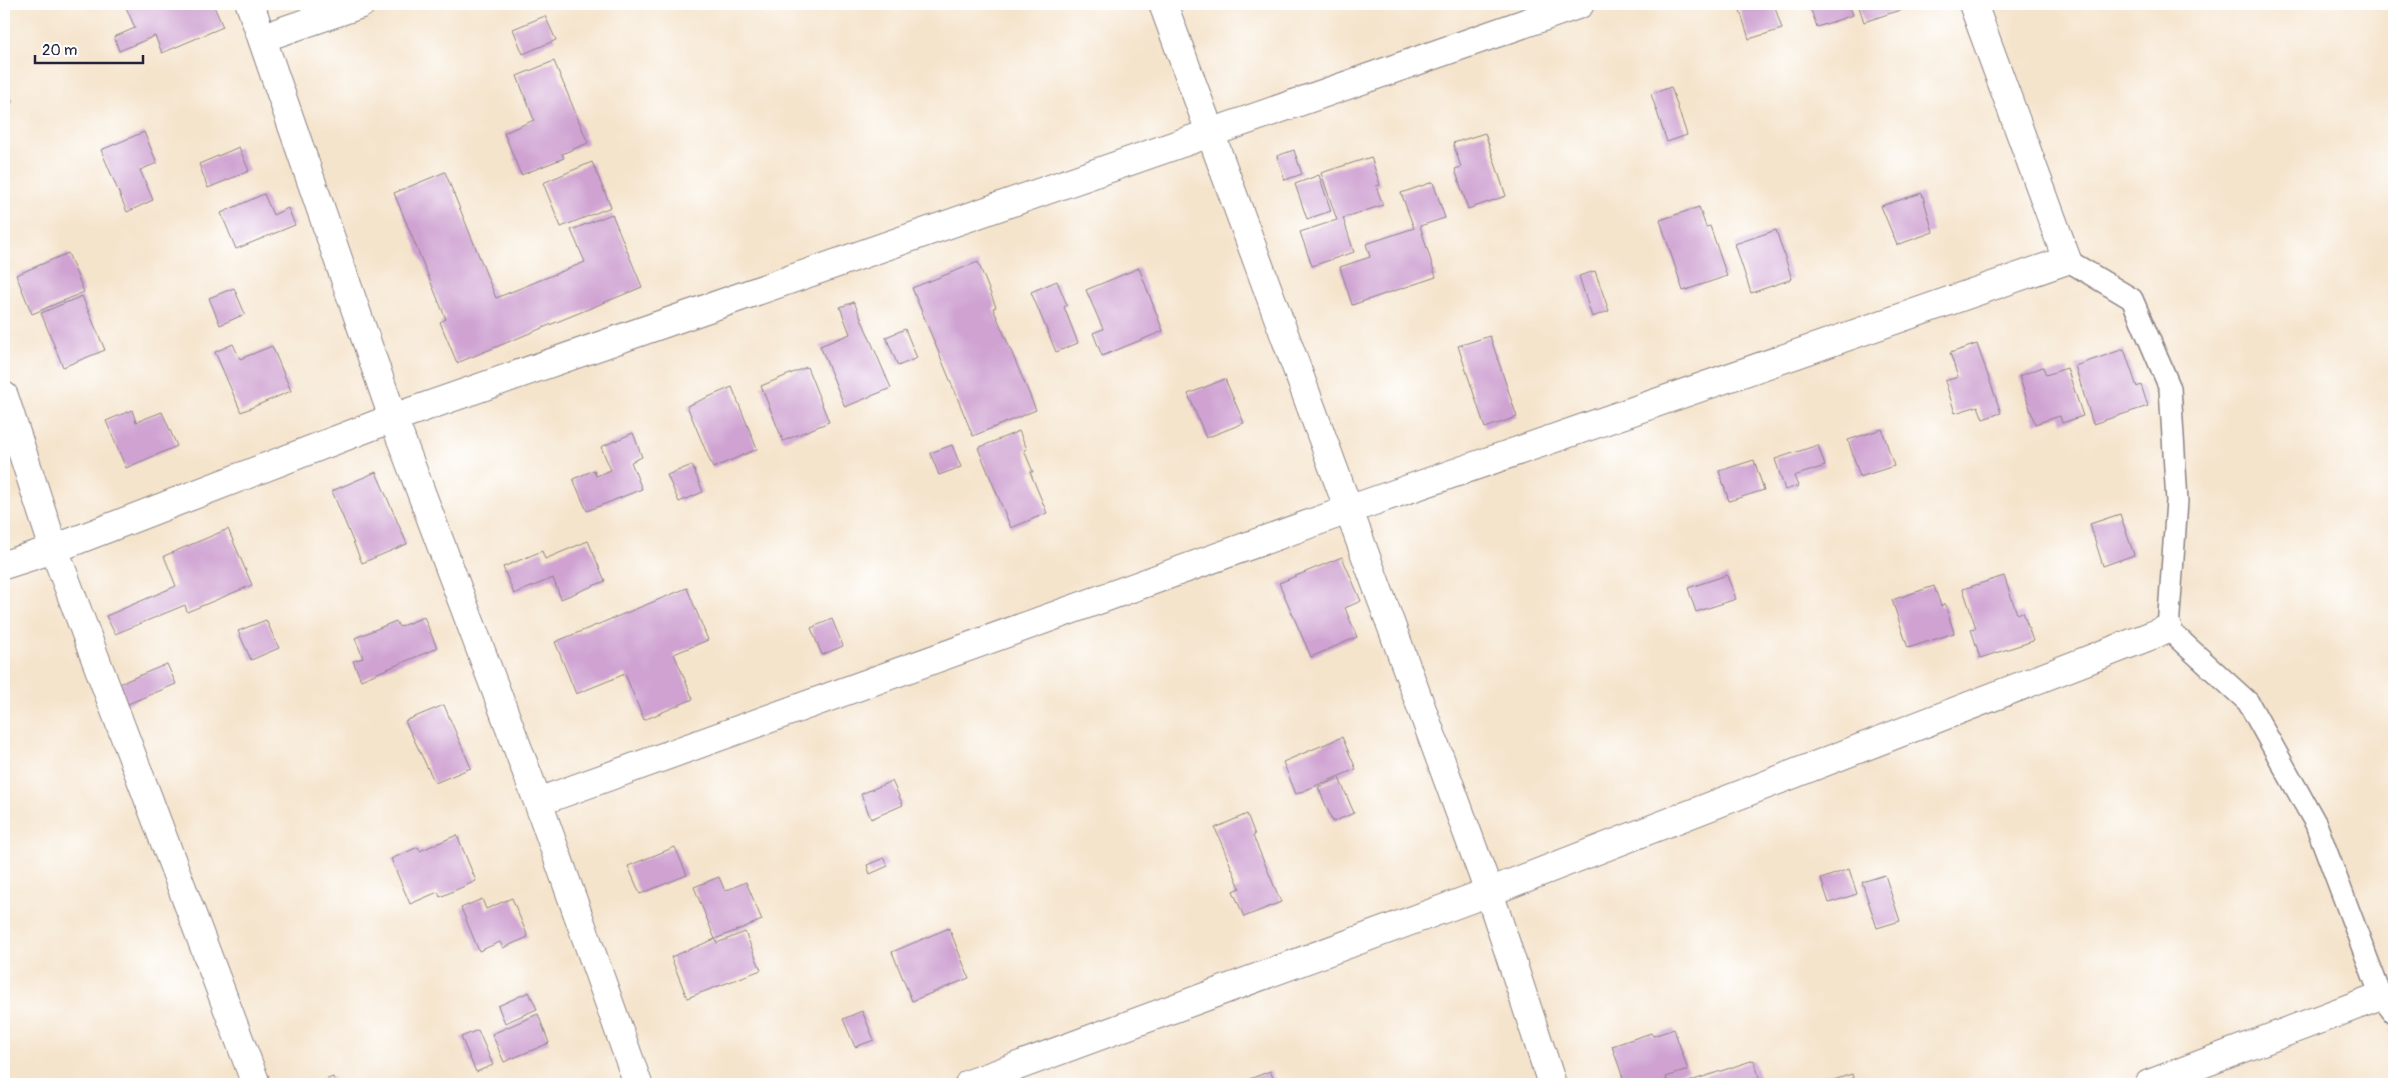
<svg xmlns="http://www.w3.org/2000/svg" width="2398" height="1088" viewBox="0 0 2398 1088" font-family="Pangolin,sans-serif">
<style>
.building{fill:#cfa2d1}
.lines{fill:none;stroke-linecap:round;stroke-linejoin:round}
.service-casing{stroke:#8c8384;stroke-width:24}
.minor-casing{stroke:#8c8384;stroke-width:30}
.service{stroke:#fff;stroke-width:21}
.minor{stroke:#fff;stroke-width:28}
</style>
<rect width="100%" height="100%" fill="#fff"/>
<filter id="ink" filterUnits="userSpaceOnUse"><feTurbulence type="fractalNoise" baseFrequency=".02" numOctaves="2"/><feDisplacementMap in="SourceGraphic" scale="10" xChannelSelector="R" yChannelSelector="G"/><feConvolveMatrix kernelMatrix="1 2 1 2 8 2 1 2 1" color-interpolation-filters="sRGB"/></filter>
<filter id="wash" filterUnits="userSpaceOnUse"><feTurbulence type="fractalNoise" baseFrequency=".0096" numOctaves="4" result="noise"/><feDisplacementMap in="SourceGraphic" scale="20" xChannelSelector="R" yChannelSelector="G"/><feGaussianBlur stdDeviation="1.12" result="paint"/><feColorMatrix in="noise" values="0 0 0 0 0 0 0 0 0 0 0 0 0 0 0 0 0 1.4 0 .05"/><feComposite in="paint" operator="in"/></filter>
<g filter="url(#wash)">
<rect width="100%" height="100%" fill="#f5e4cc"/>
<g id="blocks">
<path class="building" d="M 128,4 L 213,4 L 223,27 L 162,53 L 155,36 L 119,51 L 114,37 L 135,28 L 125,5 Z
M 1738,4 L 1774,4 L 1782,29 L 1749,39 Z
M 1809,4 L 1849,4 L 1853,15 L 1817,27 Z
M 1858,4 L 1918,4 L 1864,22 Z
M 545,16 L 556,40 L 523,54 L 513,29 Z
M 554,61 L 588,143 L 562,154 L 564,158 L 521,175 L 504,133 L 534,120 L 517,76 Z
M 4,82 L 12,102 L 4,105 Z
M 1671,87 L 1687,135 L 1667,142 L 1651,94 Z
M 144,132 L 157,163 L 140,170 L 153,200 L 127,212 L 101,150 Z
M 1485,133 L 1506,196 L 1468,209 L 1455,169 L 1461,167 L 1453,143 Z
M 239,147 L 249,171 L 208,188 L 199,164 Z
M 1294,150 L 1302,174 L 1285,180 L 1277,156 Z
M 1371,157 L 1380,185 L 1376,186 L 1383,205 L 1343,218 L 1354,252 L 1312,266 L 1300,232 L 1337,220 L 1321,173 Z
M 592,162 L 611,207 L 561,227 L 543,183 Z
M 445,172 L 496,298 L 585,262 L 571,230 L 612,214 L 642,287 L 457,363 L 440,322 L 446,319 L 394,193 Z
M 1319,175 L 1331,211 L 1307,219 L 1295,184 Z
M 1433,182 L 1445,218 L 1420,226 L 1436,277 L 1352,305 L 1340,267 L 1370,257 L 1366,244 L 1414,228 L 1401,193 Z
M 1922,193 L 1933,232 L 1897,245 L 1881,206 Z
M 264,194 L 273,215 L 288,208 L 295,225 L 236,249 L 221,213 Z
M 1699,207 L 1706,227 L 1710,226 L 1727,276 L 1683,291 L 1660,220 Z
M 1776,230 L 1792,279 L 1751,293 L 1735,244 Z
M 68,253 L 84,292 L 32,314 L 16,275 Z
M 978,262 L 996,307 L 993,308 L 1036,410 L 973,436 L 912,288 Z
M 1139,268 L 1163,331 L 1102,356 L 1093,333 L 1103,329 L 1086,290 Z
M 1595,271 L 1609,311 L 1592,317 L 1579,276 Z
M 1057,281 L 1067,305 L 1064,307 L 1078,343 L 1056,352 L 1031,292 Z
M 234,288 L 245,314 L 220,325 L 209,298 Z
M 82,296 L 105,350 L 63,367 L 41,313 Z
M 854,302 L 891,388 L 845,407 L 820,346 L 850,334 L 840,307 Z
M 905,329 L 917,358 L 898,366 L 886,337 Z
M 1490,336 L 1517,417 L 1485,428 L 1458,346 Z
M 233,344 L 240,359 L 272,346 L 291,391 L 241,412 L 215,352 Z
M 1977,344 L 2001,413 L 1983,419 L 1978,406 L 1955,413 L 1945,381 L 1958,377 L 1950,353 Z
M 2124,349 L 2137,387 L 2141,385 L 2148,406 L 2093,424 L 2075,366 Z
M 807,367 L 829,422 L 783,441 L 761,386 Z
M 2043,367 L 2046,375 L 2067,368 L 2083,416 L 2062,423 L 2060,416 L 2035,424 L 2019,376 Z
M 1225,379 L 1244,423 L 1206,438 L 1188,394 Z
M 732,387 L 757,449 L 713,468 L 687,406 Z
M 132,410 L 136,422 L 162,412 L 177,446 L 126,468 L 106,421 Z
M 1882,429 L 1894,466 L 1860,477 L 1848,440 Z
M 1019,431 L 1027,449 L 1024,450 L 1033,472 L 1030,472 L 1047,513 L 1011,528 L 978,448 Z
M 633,433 L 642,457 L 631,462 L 642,489 L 587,511 L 573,479 L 594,470 L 596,476 L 611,470 L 601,447 Z
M 952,445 L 961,467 L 939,475 L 930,453 Z
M 1818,445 L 1825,466 L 1794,476 L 1798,486 L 1785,490 L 1775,459 Z
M 1754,460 L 1764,490 L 1729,501 L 1719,471 Z
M 692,465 L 703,492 L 679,502 L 667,475 Z
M 376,472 L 407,544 L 362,563 L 332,491 Z
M 2120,514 L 2134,555 L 2103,566 L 2090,524 Z
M 228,529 L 252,585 L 187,612 L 185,605 L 115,634 L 106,616 L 176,586 L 164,556 Z
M 588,541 L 605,581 L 561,599 L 553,578 L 514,594 L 503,567 L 542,551 L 545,559 Z
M 1342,557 L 1361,601 L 1345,608 L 1357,637 L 1311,657 L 1279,583 Z
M 1727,575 L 1736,599 L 1696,612 L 1688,588 Z
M 2004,576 L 2017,614 L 2023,612 L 2033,641 L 1980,658 L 1971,629 L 1976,628 L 1963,589 Z
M 1934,586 L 1941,606 L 1945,604 L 1954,633 L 1908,648 L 1892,600 Z
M 687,588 L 708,640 L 674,654 L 693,699 L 644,720 L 625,674 L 576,694 L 555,642 Z
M 424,617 L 437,648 L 361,680 L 353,661 L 363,658 L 355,638 L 396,621 L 399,627 Z
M 832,619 L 843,646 L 822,655 L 811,628 Z
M 266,620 L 279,648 L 251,660 L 238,631 Z
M 167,664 L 176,684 L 123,706 L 114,686 Z
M 444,705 L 471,768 L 435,783 L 405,721 Z
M 1342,737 L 1356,769 L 1296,794 L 1283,762 Z
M 1339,778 L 1354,813 L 1333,822 L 1318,787 Z
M 892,781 L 903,805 L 871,819 L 861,794 Z
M 1247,814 L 1255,835 L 1253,836 L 1281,902 L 1244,917 L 1233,891 L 1240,888 L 1215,828 Z
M 457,835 L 476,881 L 440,897 L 438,892 L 410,904 L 391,859 L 418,847 L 420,851 Z
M 675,847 L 687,875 L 640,894 L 628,866 Z
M 884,858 L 888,866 L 870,874 L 867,865 Z
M 1849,869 L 1857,894 L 1829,903 L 1821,879 Z
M 1885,875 L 1900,921 L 1877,928 L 1862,882 Z
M 719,877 L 725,891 L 746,882 L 762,920 L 715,939 L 694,887 Z
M 512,898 L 528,937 L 503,948 L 500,942 L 479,951 L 461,908 L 482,899 L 486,909 Z
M 949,928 L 969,978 L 912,1001 L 892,952 Z
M 745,932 L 761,970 L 687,998 L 671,957 L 715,939 L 717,943 Z
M 529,992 L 537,1009 L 505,1023 L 498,1006 Z
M 862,1011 L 874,1040 L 855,1047 L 843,1019 Z
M 538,1014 L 549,1043 L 504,1062 L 492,1034 Z
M 1674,1029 L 1688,1070 L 1666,1077 L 1667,1080 L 1656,1084 L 1625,1084 L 1612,1046 L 1651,1033 L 1653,1036 Z
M 478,1030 L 493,1065 L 476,1072 L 461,1037 Z
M 1754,1060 L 1761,1084 L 1682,1084 Z
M 1270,1071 L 1276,1084 L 1237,1084 Z
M 1852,1074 L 1855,1084 L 1821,1084 Z
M 333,1077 L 336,1084 L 315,1084 Z"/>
</g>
</g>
<g filter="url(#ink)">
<use href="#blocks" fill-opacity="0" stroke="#8c8384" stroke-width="1"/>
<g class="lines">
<g class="service-casing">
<path id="service" d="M 2067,260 L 2132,299 L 2170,388 L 2177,501 L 2168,629 L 2248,702 L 2316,824 L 2381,996 L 2394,1013"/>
</g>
<g class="minor-casing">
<path id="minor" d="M 250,4 L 393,418 L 538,802 L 638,1084
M 1163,4 L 1489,892 L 1552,1084
M 262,38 L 361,4
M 4,396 L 54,549 L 256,1084
M 4,565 L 54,549 L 393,418 L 1580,4
M 538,802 L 1348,510 L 2067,260 L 1973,4
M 969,1084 L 1489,892 L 2168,629
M 2149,1084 L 2381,996"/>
</g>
<use href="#service" class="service"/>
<use href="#minor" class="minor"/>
</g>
</g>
<rect width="2398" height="1088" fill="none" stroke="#fff" stroke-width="20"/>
<path d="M35 55v8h108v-8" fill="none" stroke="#22223b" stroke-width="2.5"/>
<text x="42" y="55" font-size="15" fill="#22223b" stroke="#ffffff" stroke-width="4" paint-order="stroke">20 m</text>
</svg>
